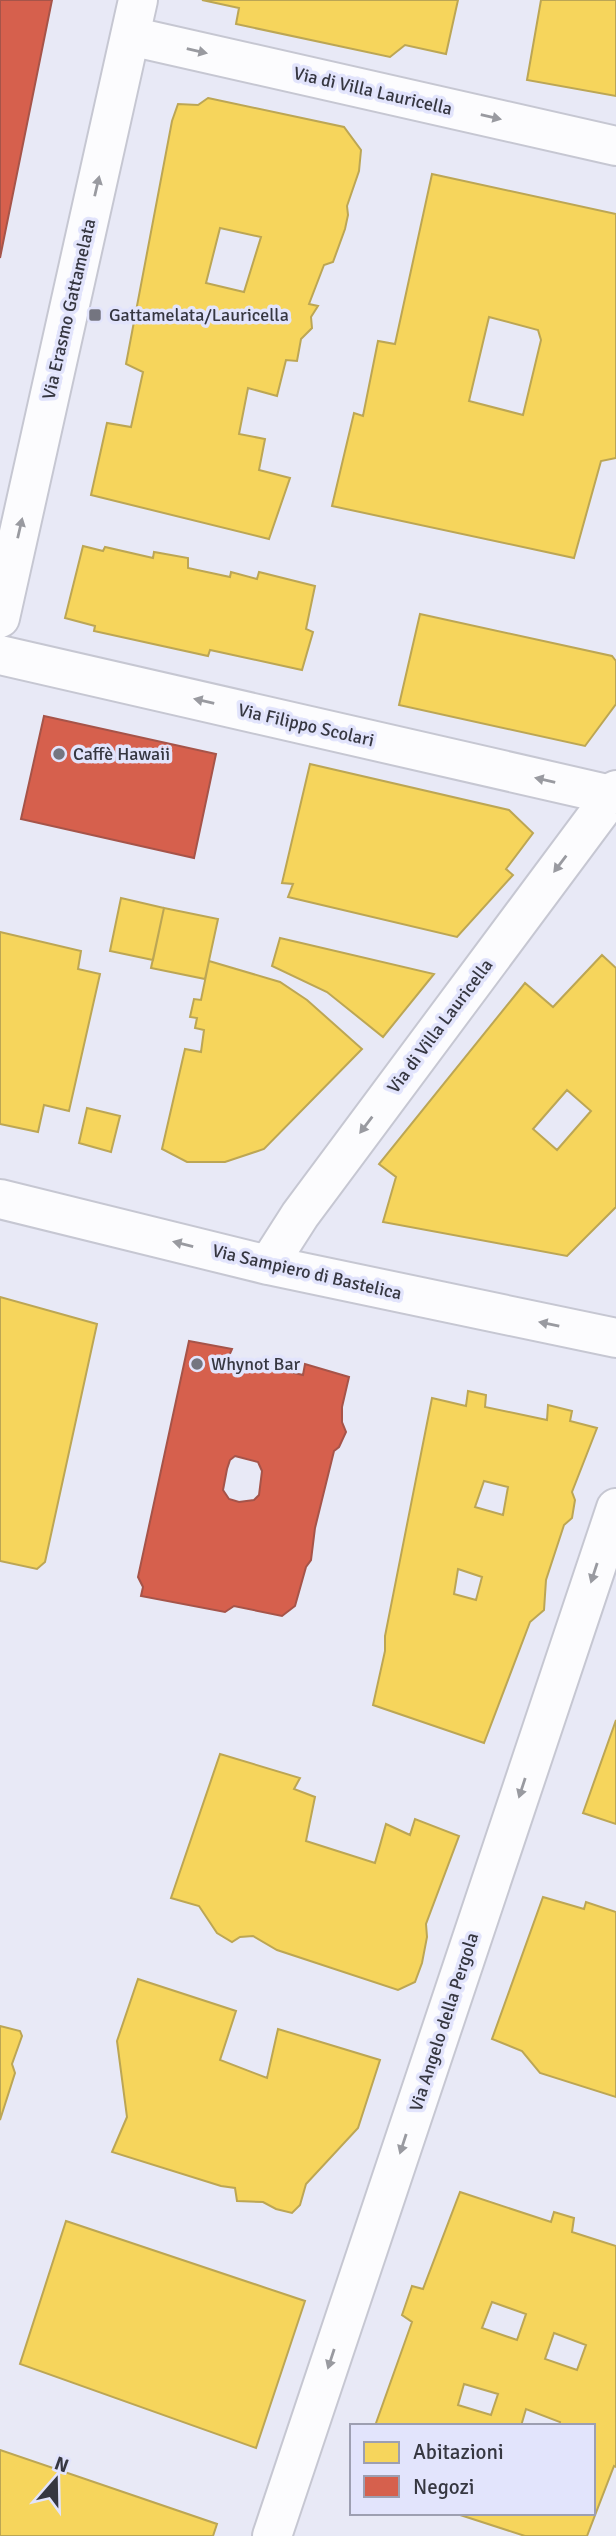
<svg xmlns="http://www.w3.org/2000/svg" width="616" height="2536" viewBox="0 0 616 2536" font-family="Signika,sans-serif">
<style>
.homes{fill:#f6d55c;stroke:#bca654;stroke-width:2;fill-rule:evenodd}
.shops{fill:#d6604d;stroke:#a65449;stroke-width:2;fill-rule:evenodd}
.lines{fill:none;stroke-linecap:round;stroke-linejoin:round}
.minor-casing{stroke:#c6c7d2;stroke-width:42}
.minor{stroke:#fcfcfe;stroke-width:38}
.oneway{fill:#999aa0}
.poi-dot{fill:#747580;stroke:#e2e4fc;stroke-width:2.5}
.labels{text-anchor:middle;dominant-baseline:central;stroke-width:7;stroke-linejoin:round;paint-order:stroke}
.street-label{font-size:18px;fill:#363741;stroke:#e2e4fc}
.poi-label{font-size:18px;fill:#363741;stroke:#e2e4fc;text-anchor:start}
</style>
<rect width="100%" height="100%" fill="#e8e9f6"/>
<path class="homes" d="M 202,0 L 458,0 L 446,54 L 405,45 L 390,57 L 236,24 L 239,8 Z
M 541,0 L 616,0 L 616,96 L 527,80 Z
M 208,98 L 344,127 L 361,150 L 359,171 L 347,206 L 348,215 L 345,229 L 333,262 L 324,265 L 309,304 L 318,306 L 311,317 L 312,328 L 301,339 L 297,361 L 286,360 L 277,396 L 248,388 L 239,434 L 265,439 L 259,470 L 290,478 L 269,539 L 91,495 L 107,423 L 131,427 L 143,372 L 126,364 L 172,121 L 178,104 L 198,105 ZM 220,228 L 261,237 L 244,292 L 206,283 Z
M 432,174 L 616,214 L 616,458 L 601,461 L 574,558 L 332,506 L 354,413 L 363,416 L 378,341 L 395,344 ZM 489,317 L 538,330 L 541,340 L 523,415 L 469,401 Z
M 83,546 L 103,551 L 105,547 L 153,558 L 154,552 L 188,558 L 188,568 L 230,577 L 231,572 L 257,579 L 259,572 L 315,586 L 306,629 L 313,632 L 302,670 L 210,650 L 208,656 L 94,631 L 95,626 L 65,618 Z
M 420,614 L 612,656 L 616,661 L 616,704 L 585,746 L 399,705 Z
M 310,764 L 509,810 L 533,833 L 506,869 L 513,875 L 457,937 L 288,897 L 293,884 L 282,883 Z
M 121,898 L 164,908 L 153,960 L 110,951 Z
M 164,908 L 218,919 L 205,979 L 151,968 Z
M 0,932 L 81,951 L 78,969 L 100,974 L 69,1111 L 44,1105 L 38,1132 L 0,1124 Z
M 280,938 L 434,974 L 383,1037 L 327,992 L 272,966 Z
M 602,955 L 616,968 L 616,1207 L 567,1256 L 383,1222 L 396,1177 L 379,1164 L 525,983 L 553,1007 ZM 567,1090 L 591,1111 L 557,1150 L 533,1129 Z
M 209,961 L 280,982 L 307,1000 L 362,1049 L 264,1149 L 225,1162 L 187,1162 L 162,1149 L 185,1049 L 201,1052 L 204,1030 L 195,1028 L 197,1018 L 190,1017 L 194,999 L 201,1000 Z
M 87,1108 L 120,1116 L 111,1152 L 79,1143 Z
M 0,1297 L 97,1324 L 45,1562 L 37,1569 L 0,1561 Z
M 468,1391 L 486,1395 L 485,1407 L 547,1420 L 548,1405 L 572,1411 L 570,1421 L 597,1428 L 572,1492 L 575,1500 L 572,1518 L 564,1525 L 546,1580 L 544,1610 L 530,1622 L 484,1743 L 373,1705 L 385,1651 L 385,1636 L 432,1398 L 466,1406 ZM 484,1481 L 508,1487 L 503,1515 L 475,1507 ZM 458,1569 L 482,1577 L 476,1600 L 454,1594 Z
M 616,1720 L 616,1824 L 583,1813 Z
M 220,1754 L 300,1778 L 294,1789 L 315,1797 L 306,1841 L 375,1863 L 386,1824 L 410,1835 L 415,1819 L 459,1836 L 426,1924 L 427,1937 L 422,1963 L 415,1982 L 398,1990 L 277,1950 L 253,1936 L 240,1937 L 232,1942 L 217,1933 L 199,1906 L 171,1898 Z
M 543,1897 L 584,1909 L 586,1902 L 616,1912 L 616,2097 L 540,2073 L 522,2051 L 492,2039 Z
M 138,1979 L 236,2011 L 220,2060 L 267,2078 L 278,2029 L 380,2060 L 358,2128 L 306,2184 L 300,2205 L 292,2213 L 276,2209 L 263,2202 L 237,2201 L 235,2188 L 221,2186 L 112,2152 L 127,2117 L 117,2041 Z
M 0,2026 L 20,2031 L 22,2036 L 12,2064 L 15,2073 L 0,2120 Z
M 460,2192 L 551,2222 L 554,2212 L 574,2218 L 572,2232 L 616,2246 L 616,2467 L 614,2466 L 587,2536 L 525,2536 L 454,2513 L 593,2513 L 593,2426 L 559,2426 L 560,2422 L 526,2409 L 521,2426 L 375,2426 L 412,2322 L 402,2315 L 412,2286 L 423,2289 ZM 492,2302 L 526,2314 L 517,2340 L 482,2328 ZM 554,2333 L 586,2345 L 577,2370 L 545,2359 ZM 464,2384 L 498,2394 L 491,2415 L 458,2405 Z
M 66,2221 L 305,2301 L 256,2448 L 20,2364 Z
M 0,2450 L 217,2524 L 213,2536 L 0,2536 Z"/>
<path class="shops" d="M 0,0 L 52,0 L 0,258 Z
M 44,716 L 216,754 L 194,858 L 21,819 Z
M 189,1341 L 232,1349 L 228,1358 L 303,1375 L 305,1364 L 349,1377 L 342,1407 L 342,1422 L 346,1432 L 339,1447 L 334,1451 L 315,1528 L 311,1560 L 306,1567 L 295,1606 L 282,1616 L 234,1606 L 225,1612 L 141,1596 L 143,1587 L 138,1577 ZM 235,1456 L 258,1462 L 262,1471 L 259,1495 L 254,1500 L 239,1502 L 229,1499 L 223,1490 L 227,1469 L 230,1460 Z"/>
<g class="lines">
<g class="minor-casing">
<path id="minor" d="M 130,36 L 616,146
M 0,618 L 138,0
M 0,655 L 611,795
M 0,1199 L 268,1265 L 616,1338
M 268,1265 L 300,1215 L 616,790
M 272,2536 L 616,1508"/>
</g>
<use href="#minor" class="minor"/>
</g>
<defs><path id="oneway-solid" d="M-6-.8H1V-3.2L6.5 0L1 3.2V.8H-6Z" transform="scale(1.75)"/></defs>
<g class="oneway">
<use href="#oneway-solid" transform="translate(197 51) rotate(13)"/>
<use href="#oneway-solid" transform="translate(491 117) rotate(13)"/>
<use href="#oneway-solid" transform="translate(97 186) rotate(-77)"/>
<use href="#oneway-solid" transform="translate(20 528) rotate(-77)"/>
<use href="#oneway-solid" transform="translate(204 701) rotate(-167)"/>
<use href="#oneway-solid" transform="translate(545 780) rotate(-167)"/>
<use href="#oneway-solid" transform="translate(560 864) rotate(127)"/>
<use href="#oneway-solid" transform="translate(366 1125) rotate(127)"/>
<use href="#oneway-solid" transform="translate(183 1244) rotate(-166)"/>
<use href="#oneway-solid" transform="translate(549 1324) rotate(-168)"/>
<use href="#oneway-solid" transform="translate(594 1573) rotate(108)"/>
<use href="#oneway-solid" transform="translate(522 1788) rotate(108)"/>
<use href="#oneway-solid" transform="translate(403 2144) rotate(108)"/>
<use href="#oneway-solid" transform="translate(331 2359) rotate(108)"/>
</g>
<g class="poi-dot">
<rect x="88" y="308" width="14" height="14" rx="3.5"/>
<circle cx="59" cy="754" r="7"/>
<circle cx="197" cy="1364" r="7"/>
</g>
<g class="labels">
<g class="street-label">
<text transform="translate(373 91) rotate(13)">Via di Villa Lauricella</text>
<text transform="translate(69 309) rotate(-77)">Via Erasmo Gattamelata</text>
<text transform="translate(306 725) rotate(13)">Via Filippo Scolari</text>
<text transform="translate(440 1026) rotate(-53)">Via di Villa Lauricella</text>
<text transform="translate(307 1272) rotate(13)">Via Sampiero di Bastelica</text>
<text transform="translate(444 2022) rotate(-72)">Via Angelo della Pergola</text>
</g>
<g class="poi-label">
<text x="109" y="315">Gattamelata/Lauricella</text>
<text x="73" y="754">Caffè Hawaii</text>
<text x="211" y="1364">Whynot Bar</text>
</g>
</g>
<rect x="350" y="2424" width="245" height="91" fill="#e2e4fc" stroke="#9d9fb1" stroke-width="2"/>
<rect x="364" y="2442" width="35" height="21" fill="#f6d55c" stroke="#9d9fb1" stroke-width="2"/>
<text x="413" y="2459" font-size="21" fill="#363741">Abitazioni</text>
<rect x="364" y="2476" width="35" height="21" fill="#d6604d" stroke="#9d9fb1" stroke-width="2"/>
<text x="413" y="2494" font-size="21" fill="#363741">Negozi</text>
<g transform="translate(56 2480) rotate(20)" stroke="#e2e4fc" stroke-width="5" paint-order="stroke">
<path d="M0-5L12 26L0 18L-12 26Z" fill="#363741"/>
<text y="-10" font-size="19" font-weight="bold" text-anchor="middle" fill="#363741">N</text>
</g>
</svg>
